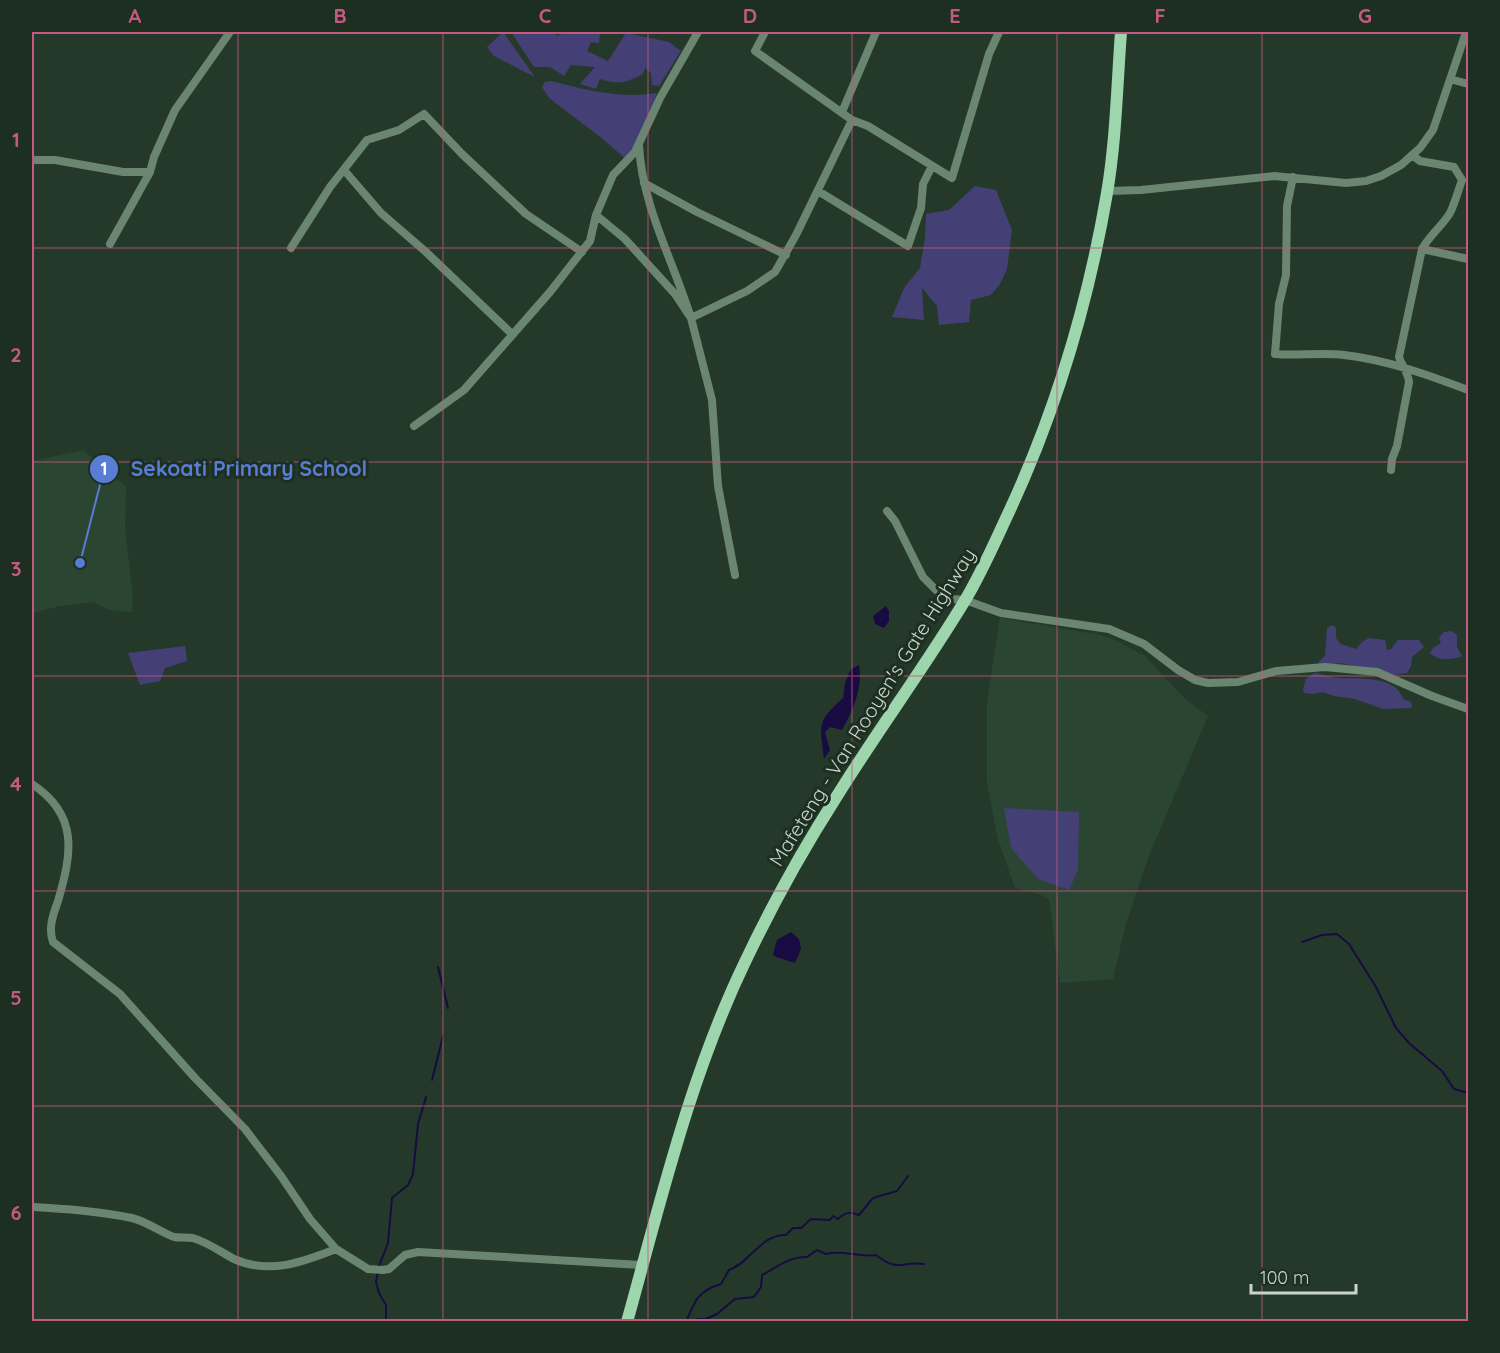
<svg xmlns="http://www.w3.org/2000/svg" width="1500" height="1353" viewBox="0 0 1500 1353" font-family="Quicksand,sans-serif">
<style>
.built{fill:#2b4533}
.green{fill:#444075}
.water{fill:#180b42}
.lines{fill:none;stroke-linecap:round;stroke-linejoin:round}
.stream{stroke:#180b42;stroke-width:2}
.minor{stroke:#6a8570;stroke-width:8}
.primary{stroke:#9dd5ac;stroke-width:12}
.grid{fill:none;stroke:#c45a82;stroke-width:1.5;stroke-opacity:0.55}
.labels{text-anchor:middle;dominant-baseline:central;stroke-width:6;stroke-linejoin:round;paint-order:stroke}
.street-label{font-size:20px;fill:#c9d5cb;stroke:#1c2f21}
.leader{fill:none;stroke:#597dd3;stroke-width:2}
.callout-dot{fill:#597dd3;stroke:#1c2f21;stroke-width:2}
.mark-label{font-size:18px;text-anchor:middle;font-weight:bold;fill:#fff}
.callout-label{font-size:21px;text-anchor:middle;font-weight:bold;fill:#597dd3;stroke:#1c2f21;stroke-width:6;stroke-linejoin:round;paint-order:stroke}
.neatline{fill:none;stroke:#c45a82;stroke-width:2}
.grid-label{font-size:20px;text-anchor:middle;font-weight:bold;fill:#c45a82}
</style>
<rect width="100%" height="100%" fill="#25392b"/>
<path class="built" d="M 83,450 L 126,487 L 125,529 L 133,597 L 132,612 L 109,610 L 93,602 L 60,606 L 32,613 L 32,461 Z
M 1000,618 L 1100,635 L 1115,640 L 1145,656 L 1185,699 L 1208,716 L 1150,853 L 1125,927 L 1113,979 L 1060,983 L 1049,899 L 1039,894 L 1015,888 L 997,836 L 987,782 L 987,701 Z"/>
<path class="green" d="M 503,32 L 535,77 L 494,56 L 487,47 Z
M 511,32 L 553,32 L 557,36 L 567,32 L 600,32 L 599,43 L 591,42 L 587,51 L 608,61 L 626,33 L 669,42 L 681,51 L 659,86 L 652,85 L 651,73 L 645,68 L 643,74 C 625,83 619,85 600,79 L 596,89 L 580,84 L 595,67 L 571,65 L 564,76 L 550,67 L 534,67 Z
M 551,81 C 585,90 621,99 657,93 L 636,145 L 626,159 L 599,136 L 549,98 L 542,87 L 545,82 Z
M 975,186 L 996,190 L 1012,230 L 1007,269 L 1000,284 L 991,295 L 971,300 L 969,322 L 939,325 L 937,306 L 922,288 L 924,320 L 892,317 L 904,288 L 920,268 L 925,238 L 926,214 L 949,210 Z
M 1332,625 L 1336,628 L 1336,638 L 1341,644 L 1356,649 L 1362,642 L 1369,638 L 1385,640 L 1387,650 L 1391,649 L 1398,640 L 1419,640 L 1424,647 L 1412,657 L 1411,666 L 1407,673 L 1394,675 L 1373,669 L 1339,663 L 1319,667 L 1319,661 L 1325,656 L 1327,628 Z
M 1452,631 L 1457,635 L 1457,647 L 1462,656 C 1453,660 1437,661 1430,653 L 1433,648 L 1441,643 L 1439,638 L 1444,632 Z
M 185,646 L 187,661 L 165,668 L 160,681 L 140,685 L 128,653 Z
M 1315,673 C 1323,674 1331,678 1339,678 C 1358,679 1396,675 1403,699 L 1411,702 L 1412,705 L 1411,708 L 1383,709 L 1355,699 L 1334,696 L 1323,692 L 1314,694 L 1304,693 L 1303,689 L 1306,679 Z
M 1004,808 L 1079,812 L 1078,870 L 1069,890 L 1038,879 L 1011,848 Z"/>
<path class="water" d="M 886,606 L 889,611 L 889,621 L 884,628 L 875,624 L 873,616 Z
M 859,665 C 863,687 853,711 842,730 L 830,727 L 825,732 L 830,750 L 824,759 C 820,725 816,722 843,698 L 845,683 L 851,669 Z
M 791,932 L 799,939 L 801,949 L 795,963 L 776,957 L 773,954 L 777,940 Z"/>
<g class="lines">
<path class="stream" d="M 1302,942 L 1322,935 L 1337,934 L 1349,944 L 1359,960 L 1376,987 L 1396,1028 L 1409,1043 L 1442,1071 L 1454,1089 L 1468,1093
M 438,967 L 448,1008
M 432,1080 L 443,1036
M 386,1322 L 386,1305 L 379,1293 L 376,1282 L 379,1266 L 388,1243 L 392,1198 L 408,1185 L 413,1174 L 418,1124 L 426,1097
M 686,1322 C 695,1300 698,1291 721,1284 L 729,1270 C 750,1263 761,1234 786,1235 L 793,1228 L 801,1228 L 811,1219 L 830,1220 L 833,1216 L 838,1219 C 846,1212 849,1211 859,1215 L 873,1198 L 897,1191 L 908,1176
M 696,1322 L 697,1319 L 706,1319 L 717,1314 L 735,1299 L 754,1297 L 761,1287 L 762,1275 C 777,1267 790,1256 807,1257 L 817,1250 L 826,1254 C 843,1249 859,1258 876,1255 C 899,1273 900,1261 924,1264"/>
<path class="minor" d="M 765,32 L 755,51 L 852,120 L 868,126 L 952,178 L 989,54 L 999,32
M 1450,79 L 1468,84
M 842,112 L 876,32
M 639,145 C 642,206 673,260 691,318 L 747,291 L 775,272 L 796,235 L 852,120
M 32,160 L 55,160 L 123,172 L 150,172
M 344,170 L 381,213 L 426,252 L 512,334
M 1293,177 L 1287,206 L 1286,275 L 1279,304 L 1275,354 C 1298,356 1321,352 1344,355 C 1388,360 1428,375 1468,390
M 644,183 L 697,212 L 786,255
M 818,191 L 908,246 L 921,208 L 923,184 L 932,166
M 1107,191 L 1141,190 L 1274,176 L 1346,183 L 1366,181 L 1381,176 L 1401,165 L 1420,148 L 1433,130 L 1466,32
M 596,215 L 625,239 L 675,294 L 691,318 L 712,400 L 718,486 L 735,575
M 110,244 L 150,172 L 154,157 L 175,110 L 230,32
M 291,248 L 330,187 L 367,140 L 399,130 L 424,114 L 462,154 L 526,214 L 582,252
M 1422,249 L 1468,259
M 414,426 L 464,390 L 550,292 L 590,241 L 596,215 L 613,175 L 635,152 L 660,98 L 698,32
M 1391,470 L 1392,459 L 1397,446 L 1409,382 C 1408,372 1402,366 1399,357 L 1422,249 C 1430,235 1442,226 1450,213 C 1455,203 1458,191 1462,180 L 1454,167 L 1420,161 L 1412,155
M 887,511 L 895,521 L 923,577 L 936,590 L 953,599 L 965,600 L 1001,613 L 1109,629 L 1144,644 L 1178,670 L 1195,680 L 1208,683 L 1238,682 L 1276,671 L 1325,667 L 1377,672 L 1432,696 L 1468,709
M 32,784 C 79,815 72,853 58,901 C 53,915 48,928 53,942 L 120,994 L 195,1078 L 245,1129 L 281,1176 L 310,1219 L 336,1249 L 368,1269 L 383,1270 L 389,1269 L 405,1255 L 418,1252 L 641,1265
M 32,1207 C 65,1209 99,1211 132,1218 C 148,1222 162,1233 174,1237 C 180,1238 187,1237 193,1238 C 207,1242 221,1252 234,1259 C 269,1275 303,1262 336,1249"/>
<path class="primary" d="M 627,1322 C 661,1200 690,1076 745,962 C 772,905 803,849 837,796 C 878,730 924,668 964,602 C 981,574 994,544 1008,514 C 1056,411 1088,304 1107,193 C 1116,140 1117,85 1121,32"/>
</g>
<path class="grid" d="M 238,32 L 238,1322M 443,32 L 443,1322M 648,32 L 648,1322M 852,32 L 852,1322M 1057,32 L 1057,1322M 1262,32 L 1262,1322M 32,248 L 1468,248M 32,462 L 1468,462M 32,676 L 1468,676M 32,891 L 1468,891M 32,1106 L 1468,1106"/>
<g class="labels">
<g class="street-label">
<text transform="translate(872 707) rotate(-58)">Mafeteng - Van Rooyen's Gate Highway</text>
</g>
</g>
<path class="leader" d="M80 563L104 469"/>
<g class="callout-dot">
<circle cx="80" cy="563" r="6"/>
<circle cx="104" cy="469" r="15"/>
</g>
<g class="mark-label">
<text x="104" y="475">1</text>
</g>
<g class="callout-label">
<text x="249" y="476">Sekoati Primary School</text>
</g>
<rect width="1500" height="1353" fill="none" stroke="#1c2f21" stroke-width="66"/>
<path d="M1251 1284v9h105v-9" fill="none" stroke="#c9d5cb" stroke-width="3"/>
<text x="1260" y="1284" font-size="18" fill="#c9d5cb" stroke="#1c2f21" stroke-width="4.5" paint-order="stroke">100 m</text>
<rect x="33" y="33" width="1434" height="1287" class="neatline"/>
<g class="grid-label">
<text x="135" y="23">A</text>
<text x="340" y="23">B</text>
<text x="545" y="23">C</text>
<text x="750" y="23">D</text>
<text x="955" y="23">E</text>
<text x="1160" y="23">F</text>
<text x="1365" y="23">G</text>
<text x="16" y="147">1</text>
<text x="16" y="362">2</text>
<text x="16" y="576">3</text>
<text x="16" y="791">4</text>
<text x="16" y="1005">5</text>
<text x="16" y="1220">6</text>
</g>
</svg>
